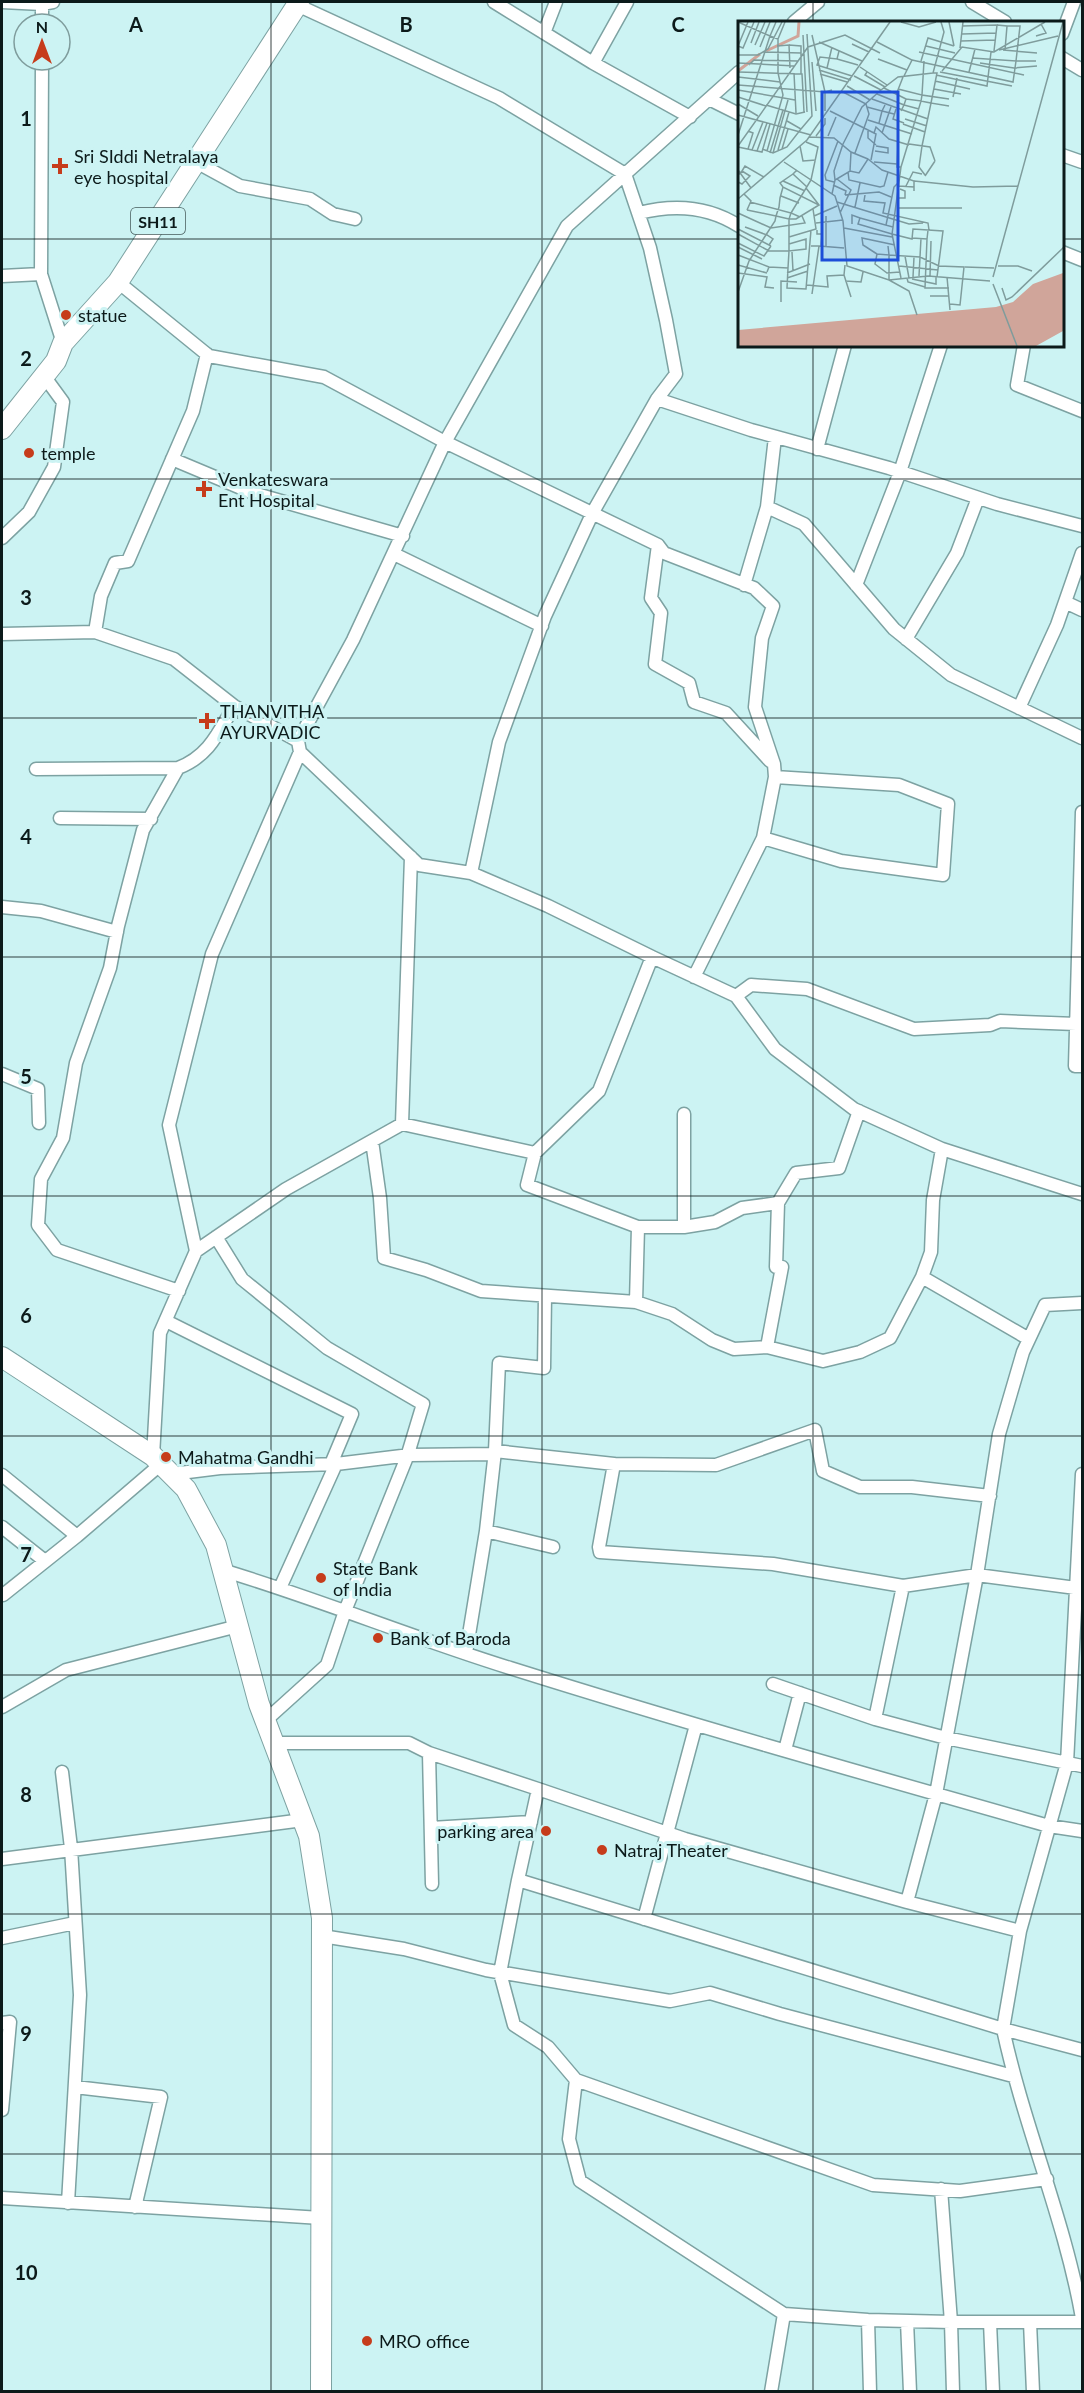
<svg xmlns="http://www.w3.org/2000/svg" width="1084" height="2393" viewBox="0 0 1084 2393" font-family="Lato,sans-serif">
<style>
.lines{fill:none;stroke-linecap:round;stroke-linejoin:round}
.minor-casing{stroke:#7da2a2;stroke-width:15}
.primary-casing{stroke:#7da2a2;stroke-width:22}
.minor{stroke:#fff;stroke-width:12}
.primary{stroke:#fff;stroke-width:20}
.grid{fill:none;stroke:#0c1a1a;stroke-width:1.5;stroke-opacity:0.55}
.poi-dot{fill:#c63c1b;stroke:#ccf3f3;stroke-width:2}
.labels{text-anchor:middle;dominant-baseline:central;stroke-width:6;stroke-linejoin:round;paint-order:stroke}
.shield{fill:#ccf3f3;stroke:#465b5b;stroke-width:1.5}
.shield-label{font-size:16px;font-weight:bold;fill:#0c1a1a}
.poi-label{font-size:18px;fill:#0c1a1a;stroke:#ccf3f3;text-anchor:start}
.inset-river{fill:none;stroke:#d0a59a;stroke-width:3}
.inset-road{fill:none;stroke:#7f9c9c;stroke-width:1.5}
.view{fill:#1d4ed8;fill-opacity:0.15;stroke:#1d4ed8;stroke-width:3}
.inset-edge{fill:none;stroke:#0c1a1a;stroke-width:3}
.grid-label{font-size:20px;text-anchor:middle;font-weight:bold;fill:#0c1a1a;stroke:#ccf3f3;stroke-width:6;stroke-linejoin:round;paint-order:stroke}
</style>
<rect width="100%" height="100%" fill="#ccf3f3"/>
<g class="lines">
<g class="minor-casing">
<path id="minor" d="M 2,2 L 42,4 L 41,2
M 494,2 L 593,63 L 690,117
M 972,2 L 1005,22
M 297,5 L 499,98 L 625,174 L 650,248 L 666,320 L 676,374 L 657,399 L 593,512 L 545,616 L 499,742 L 471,873
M 794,22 L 818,2
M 42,24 L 42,4 L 53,2
M 544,33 L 556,2
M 1062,34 L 1074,2
M 1062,58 L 1082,70
M 593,63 L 627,2
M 709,99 L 739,114
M 1062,155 L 1082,162
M 196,162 L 240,186 L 310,199 L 333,214 L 355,219
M 639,213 C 674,204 708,206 739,226
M 1062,252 L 1082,260
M 41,274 L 42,60
M 2,276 L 41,274 L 63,343
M 118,282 L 209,356 L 324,377 L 445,442 L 658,545 L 664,553 L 754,588 L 773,606 L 762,638 L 755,707 L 774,764 L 775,777 L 763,838 L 694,977
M 1024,345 L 1017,385 L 1082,411
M 657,399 L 751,430 L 889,468 L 997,504 L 1082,526
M 817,449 L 845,345
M 172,459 L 253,493 L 403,536
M 767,507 L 775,437
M 2,538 L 29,512 L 54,467 L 63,402 L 44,376
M 658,545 L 651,598 L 661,613 L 655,664 L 689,683 L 694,702 L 726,713 L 770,761
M 394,554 L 542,626
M 744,585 L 767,507 L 804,524 L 894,629 L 951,675 L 1082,738
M 856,585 L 900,472 L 941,345
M 1065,602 L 1082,610
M 95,632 L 101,596 L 115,563 L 128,561 L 193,411 L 207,354
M 2,634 L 95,632 L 174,659 L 234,706 L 298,741 L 300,752 L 419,865 L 471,873 L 548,906 L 652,957
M 906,639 L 957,553 L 978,498
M 1019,708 L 1057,625 L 1082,553
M 298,741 L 353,640 L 445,442 L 567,226 L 739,72
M 36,769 L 178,768
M 1082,812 L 1075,1066 L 1082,1066
M 60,818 L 151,819
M 763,838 L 841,861 L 943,875 L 948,804 L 899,785 L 775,777
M 2,907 L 41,911 L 117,932
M 736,996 L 751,985 L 807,989 L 914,1029 L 990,1025 L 1000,1021 L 1076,1024
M 2,1074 L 38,1089 L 39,1123
M 684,1114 L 684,1227
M 402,1124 L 411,857
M 372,1141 L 380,1198 L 384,1258 L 426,1270 L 481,1291 L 636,1302 L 672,1314 L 712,1340 L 734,1349 L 767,1347 L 823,1361 L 860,1352 L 890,1338 L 922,1277 L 931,1252 L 933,1200 L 942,1149
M 535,1153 L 527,1185 L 638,1227 L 636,1302
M 638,1227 L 684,1227 L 715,1222 L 742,1208 L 778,1203
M 216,1237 L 242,1279 L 327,1348 L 423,1404 L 407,1457 L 345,1611 L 327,1665 L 265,1721
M 196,1251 L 169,1125 L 212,954 L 300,752
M 922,1277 L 1029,1339
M 179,1291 L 57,1250 L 38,1225 L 41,1179 L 63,1138 L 76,1063 L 110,968 L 118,926 L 143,830 L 178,768 C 209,756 218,733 234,706 L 233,708
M 166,1321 L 352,1414 L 331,1464
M 767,1347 L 782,1267 L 776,1267 L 778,1203 L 796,1173 L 839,1168 L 859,1111
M 153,1456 L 160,1333 L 196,1251 L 286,1189 L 402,1124 L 535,1153 L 599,1091 L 652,957 L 736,996 L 775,1049 L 854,1109 L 942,1149 L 1082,1194
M 336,1464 L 410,1455 L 494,1454 L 495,1451 L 614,1464 L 716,1465 L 815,1430 L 823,1471 L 860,1487 L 912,1487 L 990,1496
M 614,1464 L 599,1547 L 600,1552 L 773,1564 L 903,1586 L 875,1719 L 946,1738 L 1082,1766
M 172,1474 L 220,1468 L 336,1464 L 280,1588
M 2,1475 L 77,1536
M 2,1527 L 45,1561
M 486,1531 L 553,1547
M 222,1570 C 319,1599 413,1638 510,1668 C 688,1724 869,1775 1049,1826 L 1082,1831
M 903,1586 L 977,1575 L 1076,1588
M 3,1595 L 77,1536 L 161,1464
M 466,1653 L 486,1531 L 495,1451 L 499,1363 L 544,1368 L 545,1296
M 773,1684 L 875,1719
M 2,1707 L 66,1670 L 238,1626
M 274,1743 L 409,1743 L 429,1753
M 785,1750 L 800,1693
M 62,1772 L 71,1848 L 80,1995 L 68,2203
M 431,1828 L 531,1822
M 2,1859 L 303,1820
M 518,1880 L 500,1973 L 514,2025 L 548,2047 L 576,2080
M 432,1884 L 429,1753 L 538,1789 L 518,1880 L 1003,2029 L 1020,1931 L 907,1902 L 685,1839 L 538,1789
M 907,1902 L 936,1794 L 977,1575 L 999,1434 L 1023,1352 L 1045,1305 L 1082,1303
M 644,1919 L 696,1725
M 1020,1931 L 1067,1763 L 1082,1474
M 322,1936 L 404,1949 L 486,1970 L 670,2001 L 710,1993 L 780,2014 L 1013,2076
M 2,1938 L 75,1923
M 2,2023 L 10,2022 L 2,2110
M 1082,2050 L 1003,2029 C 1024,2127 1065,2220 1082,2318
M 75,2087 L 161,2097 L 135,2207
M 2,2198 L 321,2218
M 784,2314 L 580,2181 L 569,2139 L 576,2080 L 873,2185 L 960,2191 L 1047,2179
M 868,2320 L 870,2392
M 907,2321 L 910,2392
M 990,2322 L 993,2392
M 1030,2322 L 1033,2392
M 771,2392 L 784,2314 L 868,2320 L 951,2322 L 941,2189
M 953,2392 L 951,2322 L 1082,2322"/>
</g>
<g class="primary-casing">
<path id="primary" d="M 2,429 L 56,361 L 63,343 L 118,282 L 299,2
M 2,1357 L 153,1456 L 186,1489 L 216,1545 L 259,1704 L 309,1836 L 322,1918 L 321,2392"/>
</g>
<use href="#minor" class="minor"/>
<use href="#primary" class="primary"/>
</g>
<path class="grid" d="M 271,2 L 271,2392M 542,2 L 542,2392M 813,2 L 813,22M 2,239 L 739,239M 1062,239 L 1082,239M 813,345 L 813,2392M 2,479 L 1082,479M 2,718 L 1082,718M 2,957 L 1082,957M 2,1196 L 1082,1196M 2,1436 L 1082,1436M 2,1675 L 1082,1675M 2,1914 L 1082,1914M 2,2154 L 1082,2154"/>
<g class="poi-dot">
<path d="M57 157h6v6h6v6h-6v6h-6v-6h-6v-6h6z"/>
<circle cx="66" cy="315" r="6"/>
<circle cx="29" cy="453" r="6"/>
<path d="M201 480h6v6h6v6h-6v6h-6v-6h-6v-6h6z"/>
<path d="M204 712h6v6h6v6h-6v6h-6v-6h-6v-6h6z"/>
<circle cx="166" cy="1457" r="6"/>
<circle cx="321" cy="1578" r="6"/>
<circle cx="378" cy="1638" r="6"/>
<circle cx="546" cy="1831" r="6"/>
<circle cx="602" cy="1850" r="6"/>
<circle cx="367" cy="2341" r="6"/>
</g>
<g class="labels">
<rect class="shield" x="131" y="208" width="54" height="26" rx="4.5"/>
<g class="shield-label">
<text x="158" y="221">SH11</text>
</g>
<g class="poi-label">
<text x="74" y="156">Sri SIddi Netralaya<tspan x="74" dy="21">eye hospital</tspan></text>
<text x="78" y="315">statue</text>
<text x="41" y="453">temple</text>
<text x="218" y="479">Venkateswara<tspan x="218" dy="21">Ent Hospital</tspan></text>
<text x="220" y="711">THANVITHA<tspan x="220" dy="21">AYURVADIC</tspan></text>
<text x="178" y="1457">Mahatma Gandhi</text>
<text x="333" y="1568">State Bank<tspan x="333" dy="21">of India</tspan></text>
<text x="390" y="1638">Bank of Baroda</text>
<text x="534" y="1831" text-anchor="end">parking area</text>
<text x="614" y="1850">Natraj Theater</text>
<text x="379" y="2341">MRO office</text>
</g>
</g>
<g transform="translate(738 21)">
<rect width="326" height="326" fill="#ccf3f3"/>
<path d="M 325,252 L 325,310 L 298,325 L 0,325 L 0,309 L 258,286 L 275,281 L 295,263 Z" fill="#d0a59a"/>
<path class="inset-river" d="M 28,30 L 60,15 L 61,1M 0,50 L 22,33"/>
<path class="inset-road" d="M 0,1 L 32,15 L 0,114M 163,1 L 181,6 L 198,1M 211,1 L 216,25M 259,4 L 269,5 L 267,29M 224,5 L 259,4 L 256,30M 224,13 L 258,12M 65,14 L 69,91M 298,15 L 308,12 L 303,3M 40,18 L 47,1M 223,20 L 257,19M 81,21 L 124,40M 139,21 L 174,39 L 166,55M 13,22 L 21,1M 114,23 L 131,31M 17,24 L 27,1M 51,24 L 63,25 L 63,53M 0,25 L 5,27 L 16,1M 0,25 L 10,1M 39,25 L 51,24 L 52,47M 188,25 L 217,32M 22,26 L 32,1M 222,27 L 225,1M 261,29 L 320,15M 265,29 L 299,32M 101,30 L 99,38 L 82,36 L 79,44 L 114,55M 26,31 L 63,32M 181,31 L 286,54M 0,34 L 20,34 L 30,28 L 44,1M 234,37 L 278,40 L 282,5 L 269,5M 99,38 L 120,44M 140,38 L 169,49M 174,39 L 275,61 L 278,40 L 298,40M 183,40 L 190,17 L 216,25M 186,40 L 184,74 L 211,78M 74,41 L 78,90M 0,42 L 57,45M 242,42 L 276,47 L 299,45M 11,44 L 16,39 L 60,40M 122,46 L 149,64M 89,47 L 94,26M 81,49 L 113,59M 204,50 L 224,26 L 256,31 L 307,1M 0,51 L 64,53 L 66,91M 129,51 L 127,54 L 147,66M 202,51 L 274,65M 231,51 L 237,28M 56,52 L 58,92M 82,53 L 109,61M 198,54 L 249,65 L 253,31M 116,55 L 143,69M 0,56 L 42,61M 197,60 L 232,68M 0,64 L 87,71 L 74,14M 109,65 L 132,79M 146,67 L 168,78 L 166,84 L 181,88M 160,68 L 184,74 L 183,80 L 168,78M 196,68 L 223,73M 0,69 L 57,79M 105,71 L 128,83 L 131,93 L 117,132M 139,73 L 166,84 L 163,90M 158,74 L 165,56M 0,76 L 28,85M 215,76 L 219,57M 134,78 L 190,98M 0,83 L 20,95M 28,84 L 58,93 L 67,91M 147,84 L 144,90 L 156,93M 129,86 L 144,90 L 141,102M 158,88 L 155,98 L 166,102M 87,90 L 87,71 L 94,69M 92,90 L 138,113 L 133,139M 0,94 L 73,114M 167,98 L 189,105M 130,99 L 174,113M 165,103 L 187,111M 63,108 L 74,95 L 69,13M 130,109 L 130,117 L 138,124M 136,112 L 138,106 L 151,118 L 171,124M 144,112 L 153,86M 78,115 L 87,103 L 87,97M 90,115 L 98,96M 71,116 L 96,117 L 113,131 L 130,138M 105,123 L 124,86 L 143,69 L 160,56 L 195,52M 160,123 L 159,146 L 163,146M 171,123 L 192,126 L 197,140M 0,125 L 70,26 L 107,14 L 142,32M 62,125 L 65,140 L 78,139M 184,125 L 193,82 L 211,85M 184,125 L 181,146 L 187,154M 0,126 L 24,131 L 32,103M 10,128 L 15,112 L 10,110M 24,128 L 35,132 L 49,126 L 63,108 L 49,100M 44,128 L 50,108M 14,129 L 25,101M 40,129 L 51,91M 19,130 L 29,102M 29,130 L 45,74 L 40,52 L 40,18 L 32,15 L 38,1M 137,130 L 150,132 L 150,127 L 138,125M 32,132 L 45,89M 35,132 L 50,79M 46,141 L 97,175 L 105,200 L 109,245 L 151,259 L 190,255 L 252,260M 136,141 L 159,143M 0,149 L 13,167M 59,149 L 55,153 L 69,166M 4,150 L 7,145 L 26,156M 112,150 L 113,131M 110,151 L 111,159 L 142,166 L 146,165 L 150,151M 0,154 L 4,150 L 12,155 L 4,163 L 0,161M 187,155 L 197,140M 99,158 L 113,169 L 102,192M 97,159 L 96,150 L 105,123M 45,160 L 67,170M 176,160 L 235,166 L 280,165M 96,161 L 88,159 L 87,154 L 100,120M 95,164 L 108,170 L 107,174M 161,165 L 176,166 L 176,170M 168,165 L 175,151 L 184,153M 45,166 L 42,162 L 55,153M 68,167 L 81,184M 6,173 L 13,180 L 9,189M 94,173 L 97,159 L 112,150 L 121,152 L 130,138 L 144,149 L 176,160 L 176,166M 107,174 L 141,171 L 153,176M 127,174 L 126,180 L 147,182 L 145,192 L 190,202 L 191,209M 43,175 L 61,182M 160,177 L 167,177 L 167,170 L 162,168M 0,178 L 69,119 L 152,1M 12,181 L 53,192 L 51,198 L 51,230 L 68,228 L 68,218 L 51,223M 99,181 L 171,203 L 185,202M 117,186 L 122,162M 159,187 L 224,187M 0,192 L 33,207 L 67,202 L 64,195M 76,195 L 99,185M 88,195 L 88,226M 62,196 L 53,192 L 73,159 L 80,126 L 68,121M 78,202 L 105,199M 114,203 L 114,194 L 122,197 L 120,203 L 154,213 L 155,206 L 122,197M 148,204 L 156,166 L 160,162M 7,206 L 29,214 L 35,218 L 31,224M 155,206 L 163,146 L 183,80 L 193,82 L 199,52 L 195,52 L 206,11 L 203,1M 106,207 L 154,216M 0,208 L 33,225M 79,209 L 79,213 L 84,213 L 83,225M 0,213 L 31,230 L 51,230 L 50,247 L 31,246 L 29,251M 51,216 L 78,208 L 75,188M 174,217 L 189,218 L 190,209M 189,218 L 187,267 L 211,267M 0,222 L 26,235 L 33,225M 73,225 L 81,225 L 74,273M 81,225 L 106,227M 150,225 L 151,234 L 139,233 L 137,243 L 149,252 L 162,251M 0,226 L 24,238M 54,231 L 55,250M 139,233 L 125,224 L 124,217 L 157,224M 0,234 L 31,246M 167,235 L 171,257M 0,244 L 29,252M 161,245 L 200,249M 260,245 L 280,245 L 294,250M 227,246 L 256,247M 50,247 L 49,267 L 68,268 L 73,209M 0,252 L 29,256 L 27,266 L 36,267M 49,252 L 72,243M 106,254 L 113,276M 181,255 L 183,217M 192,255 L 193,220M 175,256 L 176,236M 209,256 L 212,289M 255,256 L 325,1M 49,257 L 70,250M 163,257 L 154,213 L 174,218 L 175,208 L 205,210 L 199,256M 169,257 L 170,261 L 187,266M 174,258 L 198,263 L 198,255M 107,260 L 123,261 L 125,251M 255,263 L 279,325M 69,264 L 90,266 L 89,255 L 106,254 L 107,244M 264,267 L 268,279 L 274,276 L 326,226M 0,271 L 11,240 L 37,200 L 38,195 L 41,186 L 42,177 L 45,166 L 81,184 L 58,198 L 51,198 L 38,195 L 9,189M 192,275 L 211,275M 43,281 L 43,260 L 59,261M 179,294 L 171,270 L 151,259 L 151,234 L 182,236 L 201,245 L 226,246 L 222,284 L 212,283"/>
<path class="view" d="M 84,71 L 160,71 L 160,239 L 84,239 Z"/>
<rect width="326" height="326" class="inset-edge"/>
</g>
<g class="grid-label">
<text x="136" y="32">A</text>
<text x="406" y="32">B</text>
<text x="678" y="32">C</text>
<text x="26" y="126">1</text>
<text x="26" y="366">2</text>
<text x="26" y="605">3</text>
<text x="26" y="844">4</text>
<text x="26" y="1084">5</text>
<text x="26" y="1323">6</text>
<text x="26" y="1562">7</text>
<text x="26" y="1802">8</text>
<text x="26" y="2041">9</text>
<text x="26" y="2280">10</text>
</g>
<rect width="1084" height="2393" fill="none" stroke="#0c1a1a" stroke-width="6"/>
<g transform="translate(42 42)"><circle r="28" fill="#ccf3f3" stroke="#7f9c9c" stroke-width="1.5"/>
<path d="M0-4.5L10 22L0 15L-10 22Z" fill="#c63c1b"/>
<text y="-9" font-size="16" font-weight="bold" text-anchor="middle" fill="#0c1a1a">N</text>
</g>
</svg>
